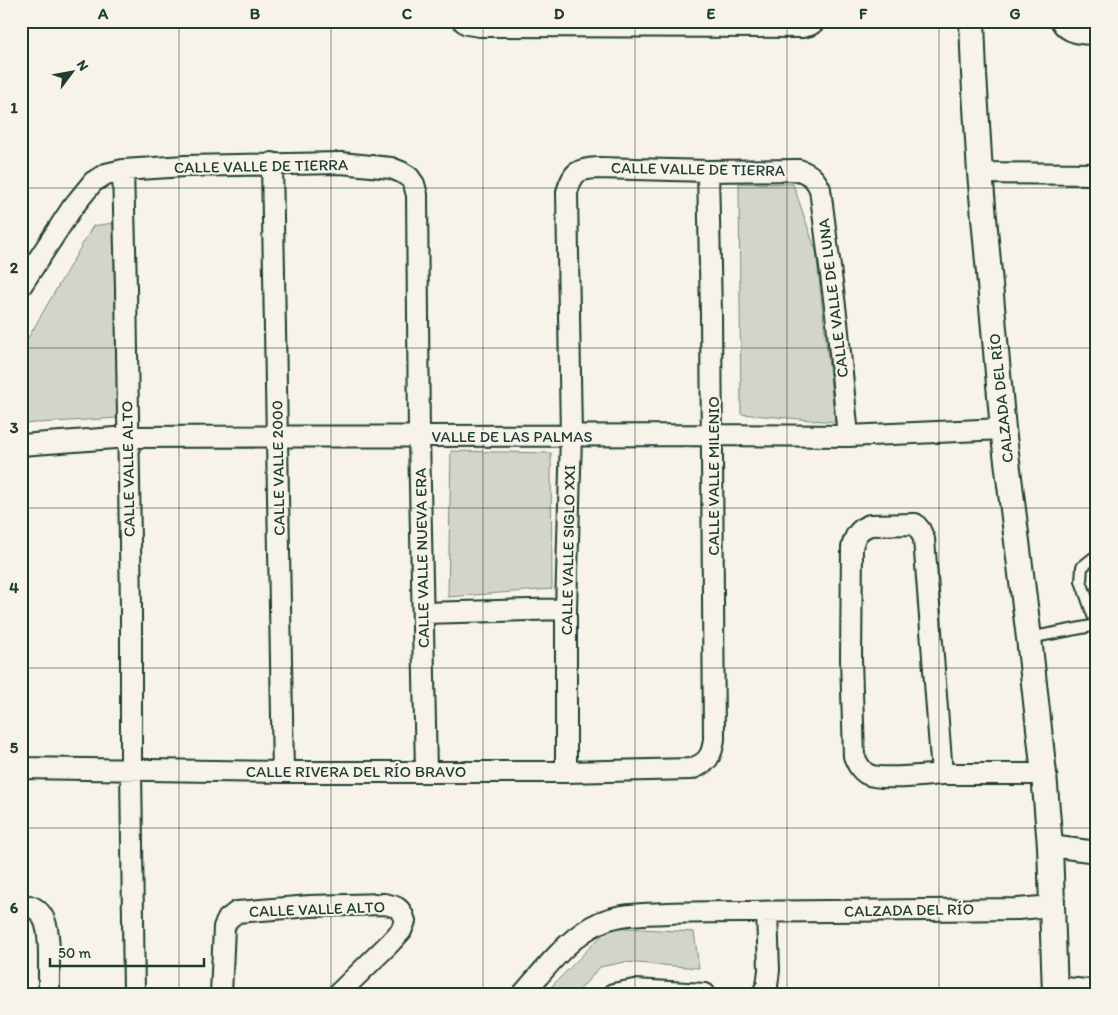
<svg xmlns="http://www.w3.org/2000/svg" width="1118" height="1015" viewBox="0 0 1118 1015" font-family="Itim,sans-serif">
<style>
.green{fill:#d3d5ca;stroke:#79897f}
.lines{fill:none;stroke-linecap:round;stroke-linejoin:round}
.service-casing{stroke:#1f3d34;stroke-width:14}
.minor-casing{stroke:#1f3d34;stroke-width:24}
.tertiary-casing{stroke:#1f3d34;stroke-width:28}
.service{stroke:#f7f3e8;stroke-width:10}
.minor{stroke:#f7f3e8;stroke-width:20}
.tertiary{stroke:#f7f3e8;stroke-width:24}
.grid{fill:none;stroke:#1f3d34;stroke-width:1;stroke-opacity:0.55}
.labels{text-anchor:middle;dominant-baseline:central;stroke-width:4;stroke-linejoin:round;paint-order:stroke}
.street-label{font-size:16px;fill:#1f3d34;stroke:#f7f3e8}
.neatline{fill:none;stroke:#1f3d34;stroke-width:2}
.grid-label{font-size:16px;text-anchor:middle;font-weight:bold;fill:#1f3d34}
</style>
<rect width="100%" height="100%" fill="#f7f3e8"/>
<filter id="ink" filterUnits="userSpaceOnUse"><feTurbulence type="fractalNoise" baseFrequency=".02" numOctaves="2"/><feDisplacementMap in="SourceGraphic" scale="10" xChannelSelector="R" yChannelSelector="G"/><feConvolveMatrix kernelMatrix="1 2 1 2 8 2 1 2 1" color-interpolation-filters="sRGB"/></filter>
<g filter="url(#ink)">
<path class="green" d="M 739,183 L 793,184 L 816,251 L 835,422 L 741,414 Z
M 113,223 L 119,418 L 21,424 L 21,350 L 93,226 Z
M 451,451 L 551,453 L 552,589 L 448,597 Z
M 610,927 L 694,932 L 699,968 L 625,962 L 600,967 L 576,994 L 544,994 Z"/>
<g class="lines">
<g class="service-casing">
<path id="service" d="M 1097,555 L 1082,567 L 1081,581 L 1097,627
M 1029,638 L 1097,625"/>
</g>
<g class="minor-casing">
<path id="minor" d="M 463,21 L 467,24 L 480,26 L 802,27 L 810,25 L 816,21
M 1061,21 C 1068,34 1084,34 1097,34
M 272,163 L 283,772
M 123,170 L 126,287 L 131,607 L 131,769 L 134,994
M 980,173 L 1097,174
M 21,286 L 72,208 L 93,182 L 106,174 L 123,170 L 185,166 L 341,163 L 391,168 L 401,172 L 409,177 L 414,184 L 417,195 L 419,437 L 426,771
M 21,445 L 128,437 L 712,435 L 848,436 L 1003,429
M 423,613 L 566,609
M 21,768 L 283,772 L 566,772 L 691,769 C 707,763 712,757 714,739 L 711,314 L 708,171
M 566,772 L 566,609 L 571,436 L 567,192 C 573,172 577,169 598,168 L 708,171 L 799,170 C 810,174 815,178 820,189 L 837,322 L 848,436
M 942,774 L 924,539 L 920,530 L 915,524 L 870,525 C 858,529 854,537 852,548 L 851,659 L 854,756 C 857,763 860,770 867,774 C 880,781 927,775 943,774 C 977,774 1010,774 1044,774
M 1050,846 L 1097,852
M 21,905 C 51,905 49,941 49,962 C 49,972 49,983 49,994
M 1055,987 L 1097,991
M 221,994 L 224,927 L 228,919 L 237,912 L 310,906 L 384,904 C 397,906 401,908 405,921 L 401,931 L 390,943 L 338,994
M 523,994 C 546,968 569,936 601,922 C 622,913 646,914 668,913 C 693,912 719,912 744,912 C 835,911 927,910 1018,909 L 1052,906
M 613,994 L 634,990 L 705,994
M 762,994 L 767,986 L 769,970 L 767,912"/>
</g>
<g class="tertiary-casing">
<path id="tertiary" d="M 972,21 L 974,74 L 980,173 L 1003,429 L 1029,638 L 1044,774 L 1050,846 L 1055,994"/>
</g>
<use href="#service" class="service"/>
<use href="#minor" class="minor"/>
<use href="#tertiary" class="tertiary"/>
</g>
</g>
<path class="grid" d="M 179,21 L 179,994M 331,21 L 331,994M 483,21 L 483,994M 635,21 L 635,994M 787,21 L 787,994M 939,21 L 939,994M 21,188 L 1097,188M 21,348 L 1097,348M 21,508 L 1097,508M 21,668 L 1097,668M 21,828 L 1097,828"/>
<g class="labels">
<g class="street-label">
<text transform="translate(261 166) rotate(-1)">CALLE VALLE DE TIERRA</text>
<text transform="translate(698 169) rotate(1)">CALLE VALLE DE TIERRA</text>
<text transform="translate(833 298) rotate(-97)">CALLE VALLE DE LUNA</text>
<text transform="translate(1001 398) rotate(-96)">CALZADA DEL RÍO</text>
<text x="512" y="436">VALLE DE LAS PALMAS</text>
<text transform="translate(278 468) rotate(-91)">CALLE VALLE 2000</text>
<text transform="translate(128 469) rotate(-91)">CALLE VALLE ALTO</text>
<text transform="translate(713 476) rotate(-90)">CALLE VALLE MILENIO</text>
<text transform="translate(568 550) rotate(-89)">CALLE VALLE SIGLO XXI</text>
<text transform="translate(422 558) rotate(-91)">CALLE VALLE NUEVA ERA</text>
<text x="356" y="771">CALLE RIVERA DEL RÍO BRAVO</text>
<text transform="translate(317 909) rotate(-2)">CALLE VALLE ALTO</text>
<text transform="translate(909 910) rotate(-1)">CALZADA DEL RÍO</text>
</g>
</g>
<rect width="1118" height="1015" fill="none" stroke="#f7f3e8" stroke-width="55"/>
<g transform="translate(72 72) rotate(58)" stroke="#f7f3e8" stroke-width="4" paint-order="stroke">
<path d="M0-4L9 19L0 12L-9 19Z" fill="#1f3d34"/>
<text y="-8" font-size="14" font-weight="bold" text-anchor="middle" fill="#1f3d34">N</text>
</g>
<path d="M50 958v8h154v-8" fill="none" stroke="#1f3d34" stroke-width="2.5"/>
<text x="58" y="958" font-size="15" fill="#1f3d34" stroke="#f7f3e8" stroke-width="4" paint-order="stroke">50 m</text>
<rect x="28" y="28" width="1062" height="960" class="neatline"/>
<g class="grid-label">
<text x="103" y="19">A</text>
<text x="255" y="19">B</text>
<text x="407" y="19">C</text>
<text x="559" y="19">D</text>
<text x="711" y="19">E</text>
<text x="863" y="19">F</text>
<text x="1015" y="19">G</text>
<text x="14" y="113">1</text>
<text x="14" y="273">2</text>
<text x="14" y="433">3</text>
<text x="14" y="593">4</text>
<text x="14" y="753">5</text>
<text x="14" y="913">6</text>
</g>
</svg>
